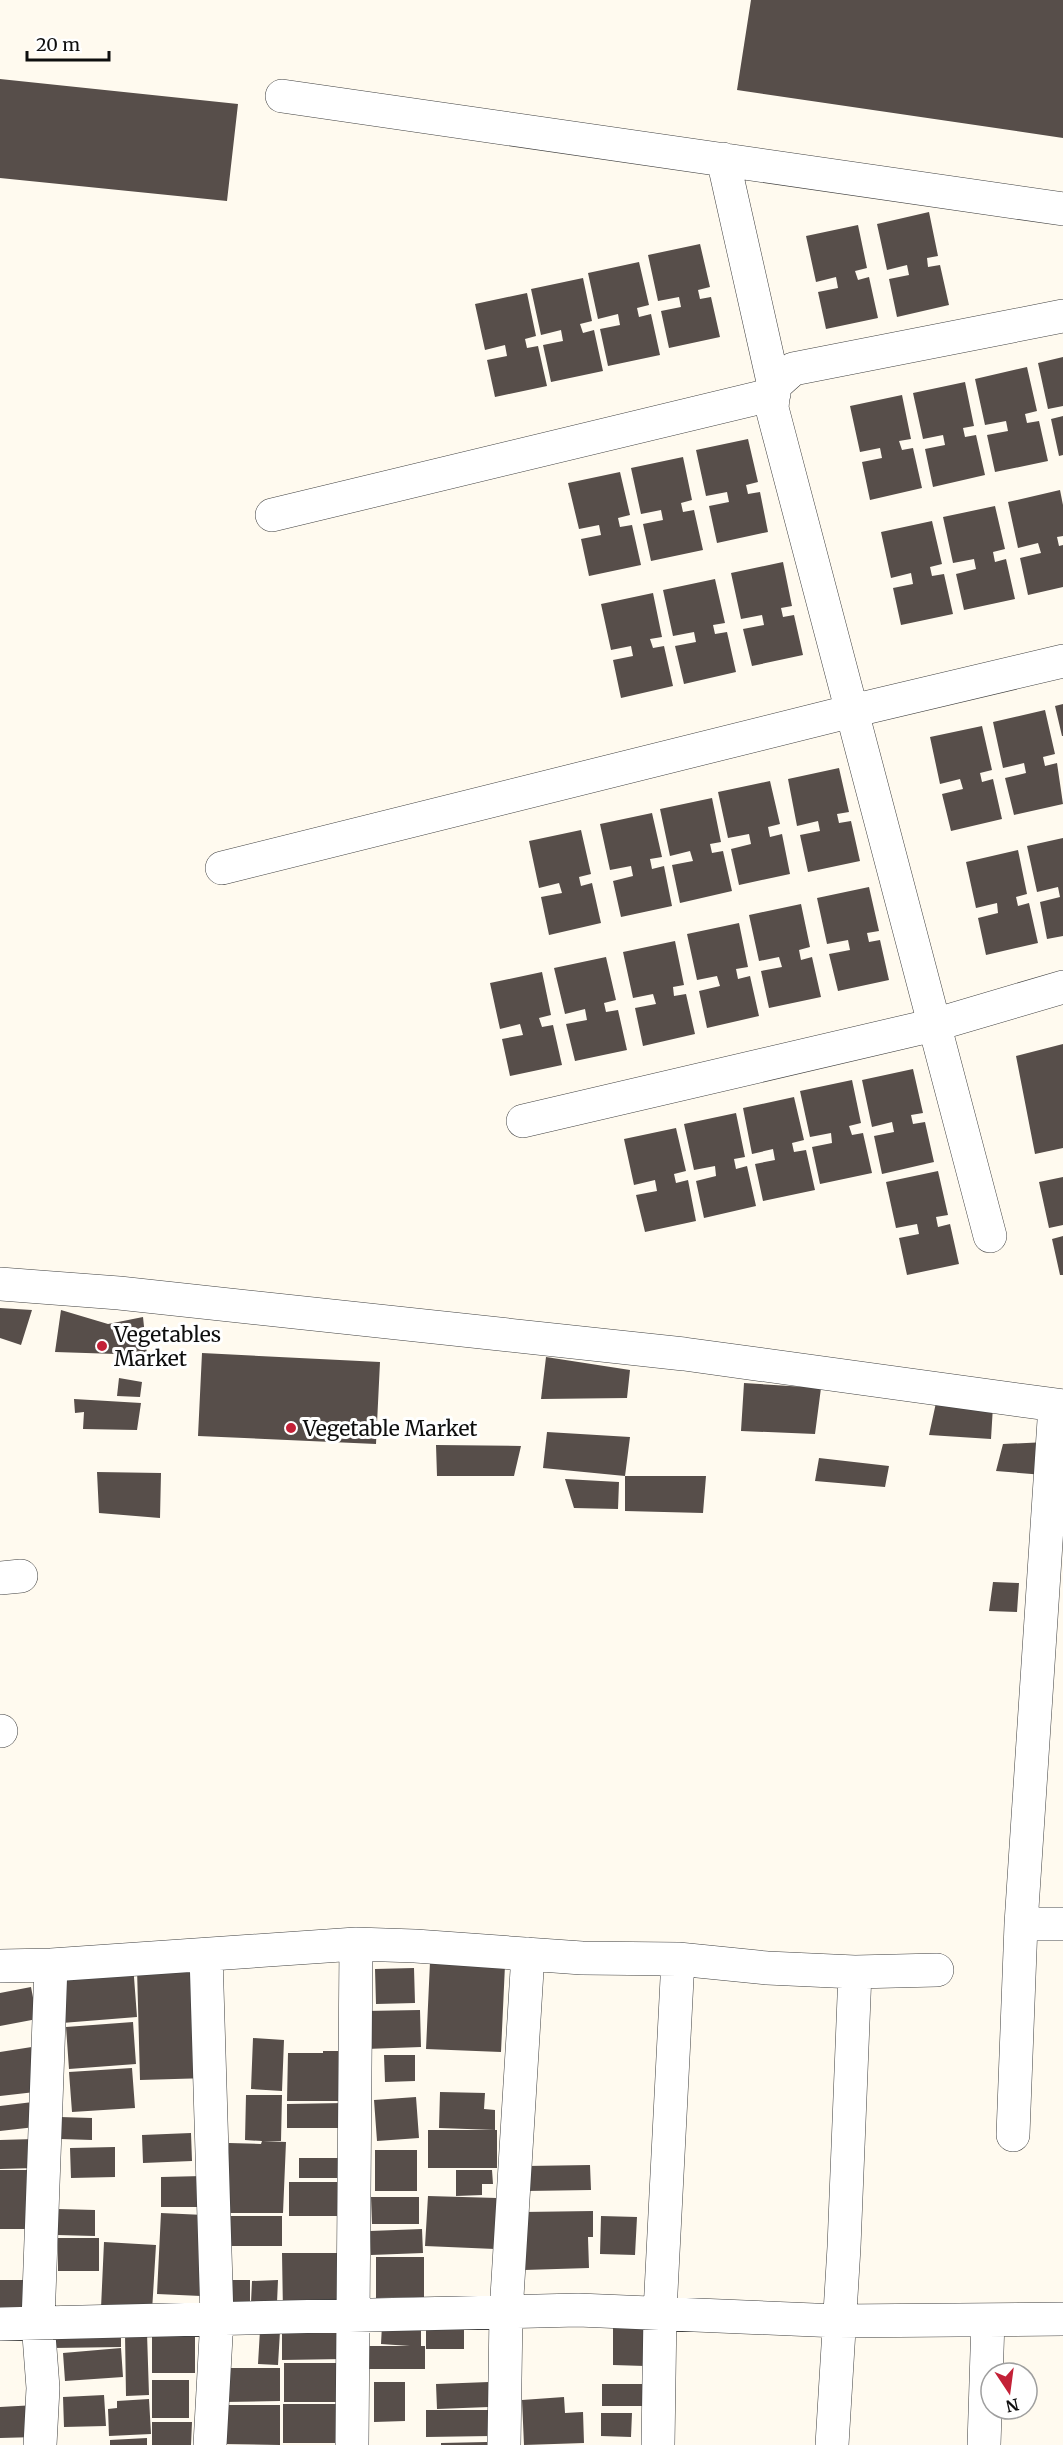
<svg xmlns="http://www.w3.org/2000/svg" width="1063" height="2445" viewBox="0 0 1063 2445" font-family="Merriweather,serif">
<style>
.building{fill:#574e4a}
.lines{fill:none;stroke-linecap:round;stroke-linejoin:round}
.minor-casing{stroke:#414141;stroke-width:34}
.minor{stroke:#fff;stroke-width:33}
.poi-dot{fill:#c32137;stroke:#fff;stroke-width:2}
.labels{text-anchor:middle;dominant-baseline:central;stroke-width:6;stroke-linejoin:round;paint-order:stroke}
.poi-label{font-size:21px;fill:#0e0e0e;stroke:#fff;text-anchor:start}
</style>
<rect width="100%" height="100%" fill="#fffaef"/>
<path class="building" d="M 751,0 L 1063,0 L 1063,138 L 737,90 Z
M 0,79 L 238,104 L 227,201 L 0,178 Z
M 929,212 L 938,256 L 927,258 L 928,267 L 940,265 L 949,305 L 897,317 L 889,279 L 909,275 L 907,265 L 887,270 L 877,224 Z
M 858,225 L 867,268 L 855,271 L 858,280 L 869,277 L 878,318 L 826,329 L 818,292 L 838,288 L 836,277 L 816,282 L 806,236 Z
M 700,244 L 710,287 L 698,290 L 700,299 L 711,297 L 720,337 L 669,348 L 661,311 L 681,307 L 679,297 L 658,301 L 648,255 Z
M 639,262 L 649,305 L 637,308 L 639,317 L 651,314 L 660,355 L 608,366 L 600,329 L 620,325 L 618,314 L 598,319 L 588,273 Z
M 583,278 L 592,321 L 580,324 L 583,333 L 594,330 L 603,371 L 551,382 L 543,345 L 563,341 L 561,330 L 541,335 L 531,289 Z
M 527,293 L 536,336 L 525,339 L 527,348 L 538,346 L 547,386 L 495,397 L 487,360 L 507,356 L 505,345 L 485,350 L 475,304 Z
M 1063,357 L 1063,406 L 1048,409 L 1038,363 Z
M 1027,367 L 1037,411 L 1025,414 L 1027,423 L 1039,421 L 1048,461 L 995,472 L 987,435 L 1008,431 L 1006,421 L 985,425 L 975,379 Z
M 965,382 L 974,426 L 963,428 L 965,437 L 976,435 L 985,475 L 933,487 L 925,449 L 945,445 L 943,435 L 923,439 L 913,393 Z
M 902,395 L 911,439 L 899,441 L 902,450 L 913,448 L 922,488 L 870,500 L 862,462 L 882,458 L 880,448 L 860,452 L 850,406 Z
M 1063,416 L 1063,455 L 1059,456 L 1051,419 Z
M 748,439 L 758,482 L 746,485 L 748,494 L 760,492 L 768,532 L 717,543 L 709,506 L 729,502 L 727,492 L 706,496 L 696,450 Z
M 683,457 L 692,500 L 681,503 L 683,512 L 694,510 L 703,550 L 651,561 L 643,524 L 663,520 L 661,510 L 641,514 L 631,468 Z
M 620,472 L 630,515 L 618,518 L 620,527 L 632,525 L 641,565 L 589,576 L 581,539 L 601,535 L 599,525 L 579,529 L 568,483 Z
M 1060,490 L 1063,505 L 1063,536 L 1057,537 L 1059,546 L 1063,545 L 1063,587 L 1028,595 L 1020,558 L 1041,553 L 1038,543 L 1018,548 L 1008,502 Z
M 995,506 L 1005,549 L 993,552 L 995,562 L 1006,559 L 1015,599 L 964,610 L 956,574 L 976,569 L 974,559 L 953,563 L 943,517 Z
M 932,521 L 942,564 L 930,567 L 932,576 L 944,574 L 953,614 L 901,625 L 893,588 L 913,584 L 911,573 L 891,578 L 881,532 Z
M 783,562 L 792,606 L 781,608 L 783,617 L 794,615 L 803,655 L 752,666 L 743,629 L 764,625 L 762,615 L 741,619 L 731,573 Z
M 715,579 L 725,623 L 713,625 L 715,634 L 727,632 L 736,672 L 684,684 L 675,646 L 696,642 L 694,632 L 673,636 L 663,590 Z
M 653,593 L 662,637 L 650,639 L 653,648 L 664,646 L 673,686 L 621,698 L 613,660 L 633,656 L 631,646 L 611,650 L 601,604 Z
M 1063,704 L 1063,736 L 1062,736 L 1055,706 Z
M 1045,710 L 1055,754 L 1043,757 L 1045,766 L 1057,763 L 1063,804 L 1014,815 L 1005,778 L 1026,773 L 1024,763 L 1003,768 L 993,722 Z
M 982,726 L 992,770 L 980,773 L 982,782 L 993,779 L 1002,819 L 951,831 L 942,794 L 963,789 L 960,779 L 940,784 L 930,737 Z
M 839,768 L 849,812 L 837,814 L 839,823 L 851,821 L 860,861 L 808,872 L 800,835 L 820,831 L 818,821 L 797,826 L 788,779 Z
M 770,781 L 780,824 L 768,827 L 770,837 L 782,834 L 790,874 L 739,885 L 731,849 L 751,844 L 749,834 L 728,838 L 718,792 Z
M 712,798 L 721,842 L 710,844 L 712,853 L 723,851 L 732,891 L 680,903 L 672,865 L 693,861 L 690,851 L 670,856 L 660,809 Z
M 652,813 L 662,857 L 650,859 L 652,869 L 664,866 L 672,906 L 621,917 L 613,881 L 633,876 L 631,866 L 610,870 L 600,824 Z
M 581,830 L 591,874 L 579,877 L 581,886 L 592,883 L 601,923 L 549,935 L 541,897 L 562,893 L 559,883 L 539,888 L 529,841 Z
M 1063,838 L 1063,936 L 1047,939 L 1040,902 L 1060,897 L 1058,887 L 1037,892 L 1027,846 Z
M 1018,850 L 1027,894 L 1016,897 L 1018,906 L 1029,903 L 1038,943 L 986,955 L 978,918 L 998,913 L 997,903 L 976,908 L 966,862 Z
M 869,887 L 879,931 L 867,933 L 869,942 L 880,940 L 889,980 L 838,991 L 829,954 L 850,950 L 848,940 L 827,944 L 817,898 Z
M 801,904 L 810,947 L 799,950 L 801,960 L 812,957 L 821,997 L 769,1008 L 761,971 L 782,967 L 779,957 L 759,961 L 749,915 Z
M 739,923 L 748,967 L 736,969 L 738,979 L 750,976 L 759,1016 L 707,1028 L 699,991 L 720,986 L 717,976 L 697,980 L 687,934 Z
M 675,941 L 684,985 L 673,987 L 674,996 L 686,994 L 695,1034 L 643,1046 L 635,1008 L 656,1004 L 653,994 L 633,998 L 623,952 Z
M 606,957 L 616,1000 L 604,1003 L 606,1012 L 618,1010 L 627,1050 L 575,1061 L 566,1024 L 587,1020 L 585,1009 L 565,1014 L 554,968 Z
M 542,972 L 551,1015 L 539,1018 L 542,1027 L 553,1025 L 562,1065 L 510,1076 L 502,1039 L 523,1035 L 520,1024 L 500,1029 L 490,983 Z
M 1063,1044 L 1063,1148 L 1035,1154 L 1016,1056 Z
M 913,1069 L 923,1113 L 911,1115 L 913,1124 L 925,1122 L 934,1162 L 882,1174 L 874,1136 L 894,1132 L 892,1122 L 872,1127 L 862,1080 Z
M 852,1080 L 861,1123 L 849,1126 L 852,1135 L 863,1133 L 872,1173 L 820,1184 L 812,1147 L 832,1143 L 831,1133 L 810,1137 L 800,1091 Z
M 794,1097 L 804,1140 L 792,1143 L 794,1152 L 806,1150 L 815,1190 L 763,1201 L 755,1164 L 775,1160 L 773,1149 L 752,1154 L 743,1108 Z
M 736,1113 L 745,1157 L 734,1159 L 736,1169 L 747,1166 L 756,1206 L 704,1218 L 696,1181 L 716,1176 L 715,1166 L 694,1170 L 684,1124 Z
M 676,1128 L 686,1171 L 674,1174 L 676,1183 L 688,1180 L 696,1221 L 645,1232 L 636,1195 L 657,1191 L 655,1180 L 634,1185 L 624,1139 Z
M 938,1171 L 948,1215 L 936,1217 L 938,1227 L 950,1224 L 959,1264 L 907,1275 L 899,1238 L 919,1234 L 917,1224 L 896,1228 L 886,1182 Z
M 1063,1177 L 1063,1225 L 1049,1228 L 1039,1182 Z
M 1063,1236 L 1063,1275 L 1060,1275 L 1052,1239 Z
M 0,1308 L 32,1310 L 21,1345 L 0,1338 Z
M 61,1310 L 108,1324 L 143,1317 L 147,1355 L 55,1352 Z
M 202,1353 L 380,1362 L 376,1444 L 198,1436 Z
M 546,1357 L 630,1370 L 627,1398 L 541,1399 Z
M 119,1378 L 142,1382 L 140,1397 L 117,1396 Z
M 744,1383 L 821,1388 L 815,1434 L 741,1431 Z
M 937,1398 L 993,1406 L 991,1439 L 929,1435 Z
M 74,1399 L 141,1403 L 137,1430 L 83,1429 L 84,1412 L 75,1413 Z
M 547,1432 L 630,1437 L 625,1476 L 543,1468 Z
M 1047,1442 L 1044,1475 L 996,1471 L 1003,1444 Z
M 436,1445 L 521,1446 L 514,1476 L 437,1476 Z
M 819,1458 L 889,1466 L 885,1487 L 815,1481 Z
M 97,1472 L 161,1473 L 160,1518 L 99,1513 Z
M 625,1476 L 706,1476 L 703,1513 L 625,1511 Z
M 565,1479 L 619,1482 L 618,1509 L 574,1508 Z
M 993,1582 L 1019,1583 L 1017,1612 L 989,1611 Z
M 430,1962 L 505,1965 L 501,2052 L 426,2049 Z
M 133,1964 L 137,2017 L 62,2023 L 58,1977 Z
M 197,1966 L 209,2078 L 140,2080 L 137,1968 Z
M 414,1968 L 415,2003 L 376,2004 L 375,1969 Z
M 31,1987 L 37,2019 L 0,2026 L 0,1993 Z
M 420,2010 L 421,2047 L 366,2049 L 365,2011 Z
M 133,2022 L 136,2064 L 69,2069 L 66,2027 Z
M 253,2038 L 284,2040 L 282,2091 L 251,2089 Z
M 38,2046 L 44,2091 L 0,2096 L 0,2052 Z
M 323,2051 L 350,2051 L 347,2101 L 287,2101 L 288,2053 L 323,2053 Z
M 384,2055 L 415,2055 L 415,2081 L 385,2082 Z
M 132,2068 L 135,2108 L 72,2112 L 69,2072 Z
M 440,2092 L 485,2093 L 484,2109 L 495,2110 L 495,2130 L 439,2128 Z
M 246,2095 L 282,2095 L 281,2141 L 263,2141 L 286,2142 L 283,2213 L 227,2213 L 229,2143 L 261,2144 L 262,2141 L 245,2140 Z
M 416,2097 L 419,2138 L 377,2141 L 374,2100 Z
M 41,2101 L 44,2126 L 0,2131 L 0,2106 Z
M 345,2103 L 345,2128 L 287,2128 L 287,2104 Z
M 60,2117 L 92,2118 L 92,2140 L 60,2139 Z
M 428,2130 L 497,2130 L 497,2168 L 428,2168 Z
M 191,2133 L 192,2161 L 143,2163 L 142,2135 Z
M 34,2139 L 35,2168 L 0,2169 L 0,2140 Z
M 115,2147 L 115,2177 L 71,2178 L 70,2148 Z
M 375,2150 L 417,2150 L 417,2191 L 375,2191 Z
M 299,2158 L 340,2158 L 341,2178 L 299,2178 Z
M 590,2165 L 591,2190 L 526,2191 L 526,2166 Z
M 0,2170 L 39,2170 L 39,2229 L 0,2229 Z
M 456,2170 L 492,2170 L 493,2184 L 482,2184 L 482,2195 L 456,2196 Z
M 203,2176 L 204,2207 L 161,2207 L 161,2177 Z
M 289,2182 L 338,2182 L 344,2216 L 289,2216 Z
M 428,2196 L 497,2198 L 495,2249 L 425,2246 Z
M 371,2197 L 419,2197 L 419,2224 L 372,2224 Z
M 57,2209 L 95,2210 L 95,2236 L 57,2235 Z
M 593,2211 L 593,2237 L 588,2237 L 589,2268 L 524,2270 L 523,2212 Z
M 161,2213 L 204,2215 L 201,2296 L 157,2294 Z
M 220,2216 L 282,2216 L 282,2246 L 220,2246 Z
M 601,2216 L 637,2217 L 635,2255 L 600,2254 Z
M 422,2229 L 423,2253 L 371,2255 L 370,2231 Z
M 58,2238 L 99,2238 L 99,2271 L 58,2271 Z
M 104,2242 L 156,2245 L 152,2311 L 101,2308 Z
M 282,2253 L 338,2253 L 345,2312 L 283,2313 Z
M 376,2257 L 424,2257 L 424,2297 L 376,2298 Z
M 0,2280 L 31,2280 L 31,2308 L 0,2308 Z
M 220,2280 L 250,2280 L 250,2311 L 220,2311 Z
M 278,2280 L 277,2303 L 251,2303 L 252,2281 Z
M 426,2323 L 464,2323 L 464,2349 L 426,2349 Z
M 121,2324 L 121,2347 L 53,2348 L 53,2325 Z
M 382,2325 L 421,2326 L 421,2346 L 425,2346 L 425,2369 L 369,2369 L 369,2346 L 410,2346 L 381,2344 Z
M 342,2327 L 343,2359 L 282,2360 L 282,2328 Z
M 613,2328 L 645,2328 L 645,2366 L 613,2365 Z
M 260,2330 L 280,2331 L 278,2365 L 258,2364 Z
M 195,2331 L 195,2373 L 152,2373 L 152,2332 Z
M 147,2333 L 149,2395 L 126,2396 L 125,2334 Z
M 121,2348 L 123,2377 L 65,2381 L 63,2353 Z
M 284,2363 L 341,2363 L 342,2402 L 284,2402 Z
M 224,2368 L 280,2368 L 280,2401 L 224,2402 Z
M 152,2380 L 189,2380 L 189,2418 L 152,2418 Z
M 374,2382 L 405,2382 L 405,2421 L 374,2422 Z
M 489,2382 L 489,2407 L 437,2409 L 436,2384 Z
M 602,2384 L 644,2384 L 644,2406 L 602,2406 Z
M 104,2395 L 106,2426 L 64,2427 L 63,2397 Z
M 564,2397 L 565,2413 L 583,2412 L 584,2443 L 524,2445 L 522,2400 Z
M 149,2399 L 151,2434 L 109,2436 L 108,2409 L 117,2408 L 117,2401 Z
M 283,2404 L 340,2404 L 342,2443 L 283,2443 Z
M 36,2405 L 37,2437 L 0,2438 L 0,2407 Z
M 222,2405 L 280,2405 L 280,2445 L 222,2444 Z
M 426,2410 L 491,2410 L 491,2436 L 426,2437 Z
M 601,2413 L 632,2413 L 631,2437 L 601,2436 Z
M 152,2422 L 192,2422 L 191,2445 L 152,2445 Z
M 147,2438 L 147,2445 L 110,2445 L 110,2440 Z
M 487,2442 L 487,2445 L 441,2445 L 441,2443 Z"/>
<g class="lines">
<g class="minor-casing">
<path id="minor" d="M 282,96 L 1063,209
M 723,159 L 774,386
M 272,515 L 774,394
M 222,868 L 852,711 L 1063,661
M 523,1121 L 934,1025 L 1063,987
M 990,1236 L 772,408 L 774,386 L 793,369 L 1063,316
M 0,1284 L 119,1293 L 684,1354 L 1063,1406
M 0,1578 L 21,1576
M 0,1731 L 1,1731
M 1021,1924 L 1063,1924
M 206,1955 L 217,2318 L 210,2445
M 0,1966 L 51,1965 L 356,1944 L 415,1946 L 582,1958 L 678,1959 L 767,1968 L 855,1972 L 937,1970
M 1013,2135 L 1021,1924 L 1055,1405
M 0,2324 L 578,2310 L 838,2321 L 1063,2319
M 40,2445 L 43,2388 L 38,2322 L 51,1965
M 352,2445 L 356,1944
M 504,2445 L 506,2313 L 528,1954
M 658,2445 L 660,2312 L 678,1959
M 832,2445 L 844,2247 L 855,1972
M 984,2445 L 988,2320"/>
</g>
<use href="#minor" class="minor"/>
</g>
<g class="poi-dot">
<circle cx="102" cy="1346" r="6"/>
<circle cx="291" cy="1428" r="6"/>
</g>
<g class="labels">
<g class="poi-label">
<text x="114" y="1334">Vegetables<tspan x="114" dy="24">Market</tspan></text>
<text x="303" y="1428">Vegetable Market</text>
</g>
</g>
<g transform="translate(1009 2391) rotate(167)"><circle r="28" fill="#ffffff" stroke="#9f9f9f" stroke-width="1.5"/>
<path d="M0-4.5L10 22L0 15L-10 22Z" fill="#c32137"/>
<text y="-9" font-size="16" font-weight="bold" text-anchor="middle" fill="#0e0e0e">N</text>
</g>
<path d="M27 51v9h82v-9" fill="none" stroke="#0e0e0e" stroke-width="3"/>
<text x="36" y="51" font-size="18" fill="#0e0e0e" stroke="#ffffff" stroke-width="4.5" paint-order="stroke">20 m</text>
</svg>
